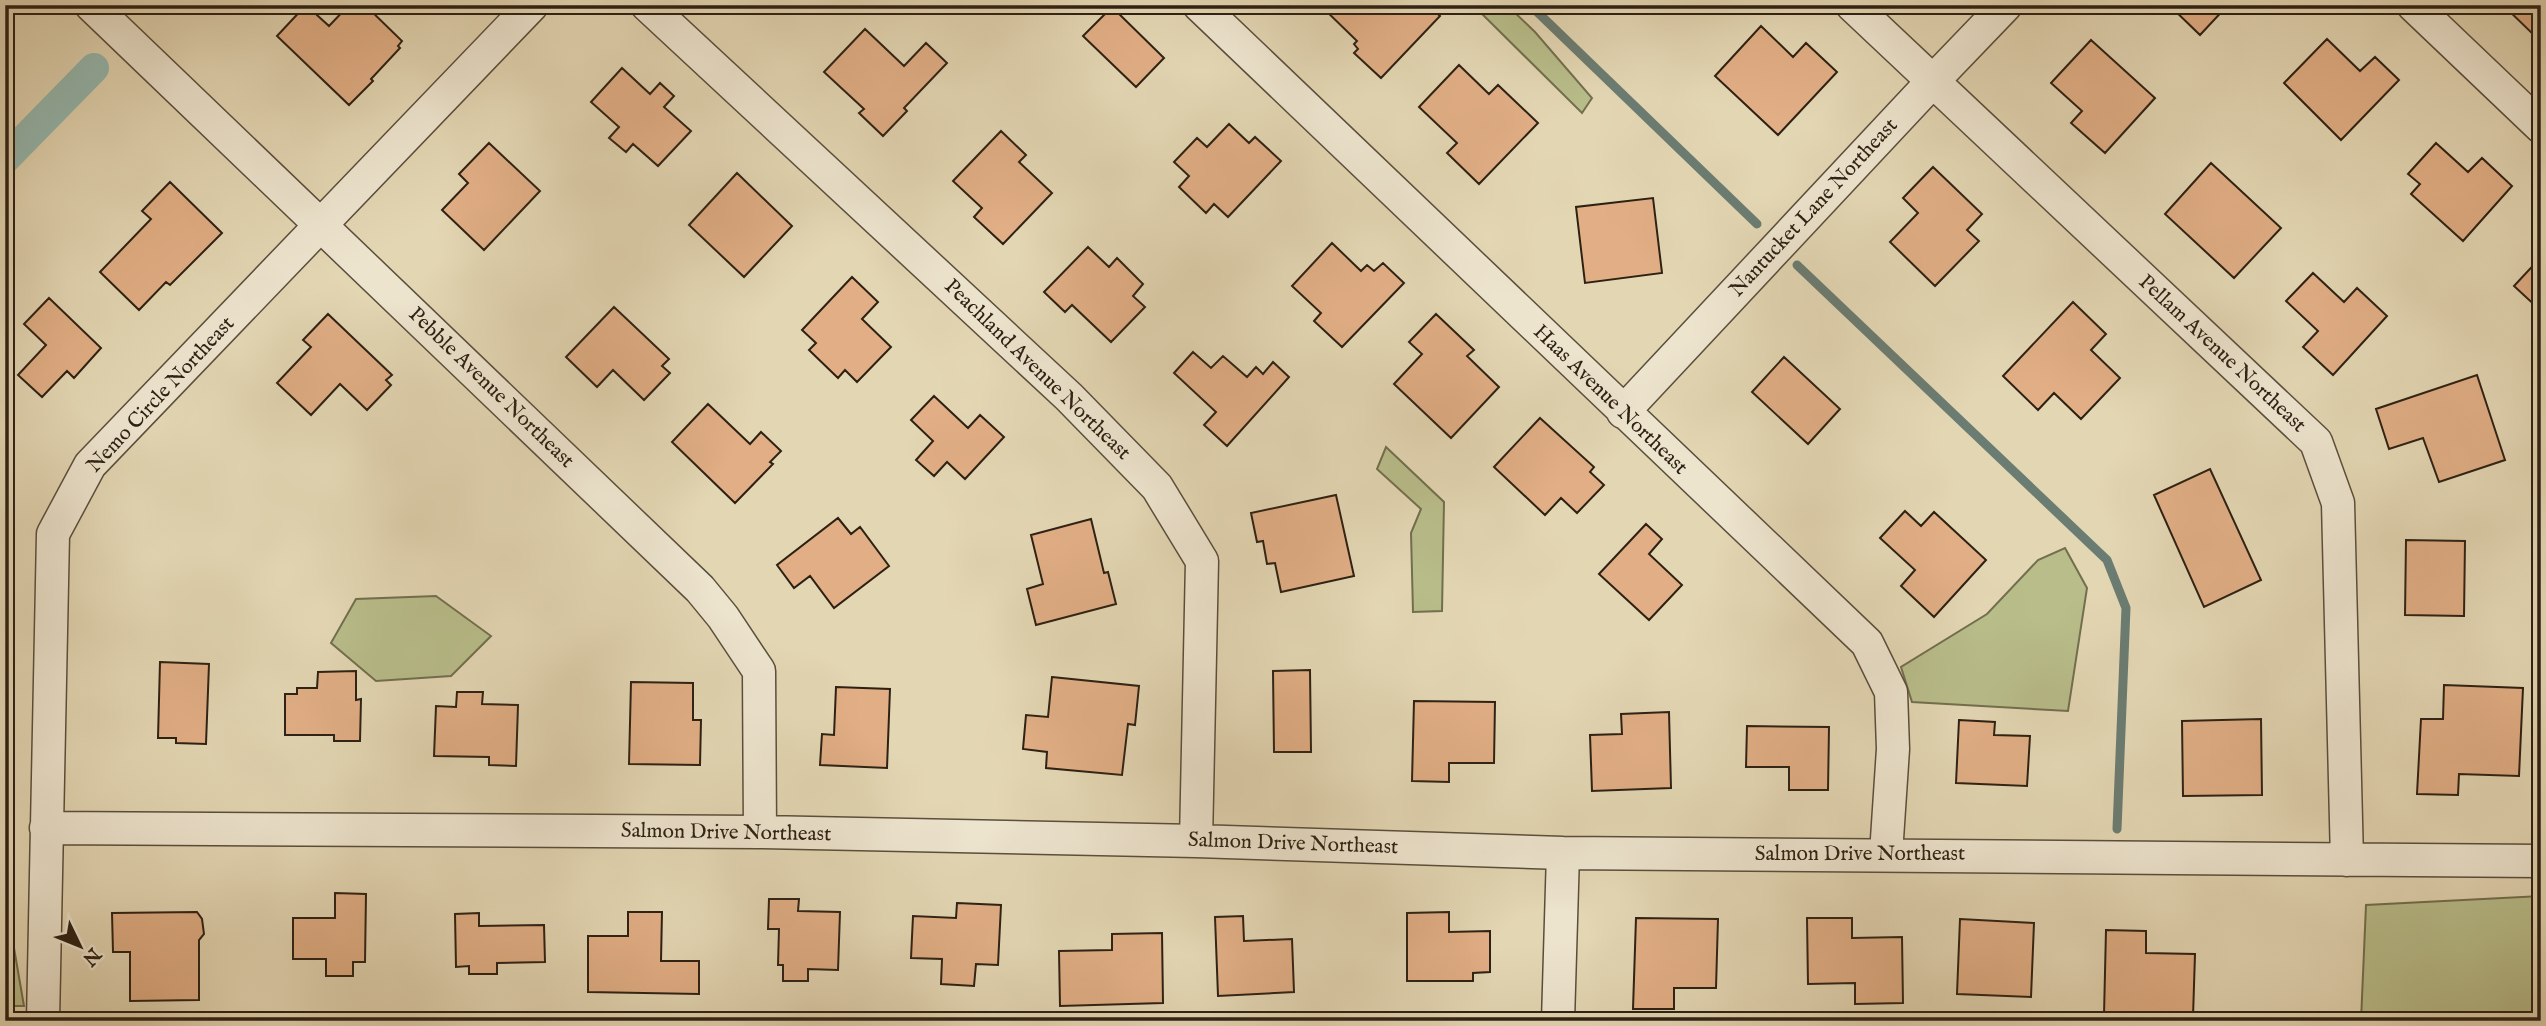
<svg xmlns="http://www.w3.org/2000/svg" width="2546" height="1026" viewBox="0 0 2546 1026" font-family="'IM FELL English',serif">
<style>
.green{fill:#b8bd8a;stroke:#726f4f;stroke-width:2}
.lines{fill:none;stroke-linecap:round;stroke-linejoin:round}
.stream{stroke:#6b7c72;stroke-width:9}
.canal{stroke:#95b9b0;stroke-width:30}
.building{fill:#e1ae85;stroke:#2d2114;stroke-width:2}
.minor-casing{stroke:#5a4e3c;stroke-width:35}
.minor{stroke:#ede4ce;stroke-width:32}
.labels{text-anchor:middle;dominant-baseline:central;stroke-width:5;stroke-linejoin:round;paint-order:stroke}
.street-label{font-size:21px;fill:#2d2114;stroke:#ede4ce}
</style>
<rect width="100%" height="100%" fill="#e3d6b3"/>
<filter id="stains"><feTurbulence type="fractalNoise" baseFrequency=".00286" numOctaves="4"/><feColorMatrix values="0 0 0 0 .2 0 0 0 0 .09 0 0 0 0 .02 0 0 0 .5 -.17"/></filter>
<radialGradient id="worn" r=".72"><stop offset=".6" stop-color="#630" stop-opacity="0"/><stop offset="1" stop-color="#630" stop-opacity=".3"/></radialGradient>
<path class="green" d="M 1473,5 L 1507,5 L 1535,32 L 1592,98 L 1582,113 Z
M 1386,447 L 1444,502 L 1442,611 L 1413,612 L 1411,533 L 1421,509 L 1377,469 Z
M 2065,548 L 2087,588 L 2068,711 L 1912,702 L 1901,667 L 1987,614 L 2038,560 Z
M 5,550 L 14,554 L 5,718 Z
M 436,596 L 491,636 L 451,676 L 376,681 L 331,643 L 356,599 Z
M 5,896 L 24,1006 L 5,1006 Z
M 2541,896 L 2539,1021 L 2361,1021 L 2366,905 Z"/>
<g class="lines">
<path class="stream" d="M 1530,5 L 1757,224
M 1797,265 L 2107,560 L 2126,608 L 2117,829"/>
<path class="canal" d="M 5,159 L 94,68"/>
</g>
<path class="building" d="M 306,5 L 329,26 L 349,5 L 365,5 L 402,41 L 398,46 L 400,48 L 371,79 L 373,81 L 349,105 L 277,36 Z
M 1320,5 L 1429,5 L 1440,16 L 1381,78 L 1354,53 L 1358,49 L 1354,44 L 1357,41 Z
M 2169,5 L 2228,5 L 2200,35 Z
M 2503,5 L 2541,5 L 2541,42 Z
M 1112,7 L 1164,58 L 1136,87 L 1083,36 Z
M 1761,26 L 1793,57 L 1806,43 L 1837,72 L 1778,135 L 1715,76 Z
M 865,29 L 904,66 L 926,43 L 947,63 L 904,108 L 907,111 L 883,136 L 859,113 L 864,109 L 824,72 Z
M 2327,39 L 2360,71 L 2375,57 L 2399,80 L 2341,140 L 2284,83 Z
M 2091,40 L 2155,98 L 2105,153 L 2071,123 L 2082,111 L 2051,83 Z
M 1459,65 L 1489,94 L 1498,85 L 1538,123 L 1479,184 L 1447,153 L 1457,143 L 1419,107 Z
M 622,68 L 650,94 L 660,83 L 674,96 L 664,107 L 691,131 L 658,166 L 633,144 L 626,152 L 609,138 L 619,127 L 591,102 Z
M 1229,124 L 1249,143 L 1255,137 L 1281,161 L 1228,217 L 1214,204 L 1206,213 L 1179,187 L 1189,176 L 1174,162 L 1197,138 L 1207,147 Z
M 1001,131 L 1026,155 L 1019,162 L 1052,193 L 1003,244 L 974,217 L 982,208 L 953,181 Z
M 489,143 L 540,191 L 484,250 L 442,210 L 468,183 L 459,174 Z
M 2436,143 L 2468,172 L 2482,158 L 2512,186 L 2463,241 L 2411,194 L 2420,184 L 2408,174 Z
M 2211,163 L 2281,228 L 2234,278 L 2165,214 Z
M 1933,167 L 1982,214 L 1967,230 L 1979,241 L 1935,286 L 1890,242 L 1918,213 L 1903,198 Z
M 737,173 L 792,226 L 744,277 L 689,225 Z
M 170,182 L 222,233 L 170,285 L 166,282 L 139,310 L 100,272 L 151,219 L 142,211 Z
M 1653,198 L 1662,273 L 1585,283 L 1576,207 Z
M 1332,243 L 1361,271 L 1367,265 L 1374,271 L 1383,263 L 1404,283 L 1342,347 L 1314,321 L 1321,313 L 1292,286 Z
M 1088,247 L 1109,267 L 1117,258 L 1143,284 L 1133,296 L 1145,307 L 1111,342 L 1072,305 L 1065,312 L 1044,292 Z
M 2541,257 L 2541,311 L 2514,286 Z
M 2313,273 L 2344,302 L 2357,288 L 2387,316 L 2333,375 L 2303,347 L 2318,331 L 2286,301 Z
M 852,277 L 878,302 L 862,319 L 891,347 L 857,382 L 845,370 L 838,378 L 809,350 L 816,343 L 802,330 Z
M 49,298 L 101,348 L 74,378 L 67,371 L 42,397 L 18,375 L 46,345 L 24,324 Z
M 2073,302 L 2106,334 L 2091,350 L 2120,378 L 2081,419 L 2054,393 L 2038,410 L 2003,376 Z
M 614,307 L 669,359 L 662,366 L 670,373 L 644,400 L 613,370 L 597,387 L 566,357 Z
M 328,314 L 392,375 L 386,380 L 391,385 L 367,410 L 340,384 L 311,415 L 277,383 L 311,347 L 303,340 Z
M 1436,314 L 1474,350 L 1467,356 L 1499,387 L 1451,438 L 1394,384 L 1422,354 L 1409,342 Z
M 1193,352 L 1211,368 L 1223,356 L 1247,377 L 1256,367 L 1263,374 L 1273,362 L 1289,377 L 1227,446 L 1204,425 L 1216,412 L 1174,373 Z
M 1784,357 L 1840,409 L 1808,444 L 1752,392 Z
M 2477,375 L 2505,460 L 2439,482 L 2423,438 L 2389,449 L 2376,409 Z
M 934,396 L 968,428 L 980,415 L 1004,437 L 965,479 L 947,462 L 934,476 L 916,460 L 933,441 L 911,420 Z
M 708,404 L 750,444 L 761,432 L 781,451 L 770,462 L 773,464 L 735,503 L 672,442 Z
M 1540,418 L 1594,467 L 1590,472 L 1604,485 L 1577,513 L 1561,498 L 1545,515 L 1494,467 Z
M 2210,469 L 2261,580 L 2204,607 L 2154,495 Z
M 1336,495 L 1354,576 L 1281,592 L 1275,563 L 1267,564 L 1263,541 L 1257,542 L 1251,513 Z
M 1905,511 L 1921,526 L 1934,512 L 1986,560 L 1934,617 L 1901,586 L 1915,570 L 1880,538 Z
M 838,518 L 851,534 L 860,527 L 889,566 L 834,608 L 810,576 L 794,588 L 777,565 Z
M 1091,519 L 1104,573 L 1108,572 L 1116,604 L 1036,625 L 1027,589 L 1043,584 L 1031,535 Z
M 1646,524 L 1662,539 L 1649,554 L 1682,585 L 1649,620 L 1599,574 Z
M 2406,540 L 2465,541 L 2464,616 L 2405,615 Z
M 160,662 L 209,664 L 206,744 L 176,743 L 176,738 L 158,738 Z
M 1310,670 L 1311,752 L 1274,752 L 1273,671 Z
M 356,671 L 356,700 L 361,699 L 360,741 L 334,741 L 334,735 L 285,735 L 285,694 L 297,694 L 297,688 L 317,688 L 318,672 Z
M 1052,677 L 1139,686 L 1135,725 L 1128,724 L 1122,775 L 1046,768 L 1047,752 L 1023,749 L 1026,715 L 1048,717 Z
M 631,682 L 693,683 L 693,720 L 701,720 L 700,765 L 629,764 Z
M 2444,685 L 2523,688 L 2519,776 L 2459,774 L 2458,795 L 2417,794 L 2421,719 L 2443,719 Z
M 836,687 L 890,689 L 887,768 L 820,765 L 822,734 L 834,735 Z
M 457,692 L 483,692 L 482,704 L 518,705 L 516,766 L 489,765 L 489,757 L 434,756 L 436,706 L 456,707 Z
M 1414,701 L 1495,702 L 1494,763 L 1449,763 L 1449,782 L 1412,781 Z
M 1669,712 L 1671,788 L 1592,791 L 1590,735 L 1622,734 L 1621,714 Z
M 2261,719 L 2262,795 L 2183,796 L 2182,721 Z
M 1959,720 L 1995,722 L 1994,735 L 2030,736 L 2027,786 L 1956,783 Z
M 1747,726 L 1829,727 L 1828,790 L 1789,790 L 1789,767 L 1746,767 Z
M 335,893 L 366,894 L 365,962 L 353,962 L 353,976 L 326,976 L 326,959 L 293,959 L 293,918 L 335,918 Z
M 769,899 L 799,899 L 798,911 L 840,912 L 838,970 L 808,969 L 808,981 L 783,981 L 783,965 L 778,965 L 779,929 L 768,929 Z
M 957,903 L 1001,905 L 998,965 L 976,964 L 974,986 L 941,984 L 942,959 L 911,958 L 913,916 L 956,918 Z
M 197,912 L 202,919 L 204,934 L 199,940 L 199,1000 L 130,1001 L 130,952 L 113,952 L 112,913 Z
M 628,912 L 662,912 L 661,961 L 699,961 L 699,994 L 588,992 L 588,936 L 628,936 Z
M 1449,912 L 1449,932 L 1490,931 L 1490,972 L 1473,973 L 1473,981 L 1407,981 L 1407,913 Z
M 479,913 L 479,926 L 544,925 L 545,962 L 497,963 L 497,974 L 469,974 L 469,966 L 456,967 L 455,914 Z
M 1243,916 L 1244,941 L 1292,939 L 1294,992 L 1218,996 L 1215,917 Z
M 1636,918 L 1718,919 L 1716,988 L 1674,988 L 1674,1009 L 1633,1009 Z
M 1807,918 L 1852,918 L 1852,938 L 1902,937 L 1903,1003 L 1855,1004 L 1855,983 L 1808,984 Z
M 1960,919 L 2034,923 L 2031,997 L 1957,994 Z
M 2106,930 L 2146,931 L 2146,953 L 2195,954 L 2193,1017 L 2104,1015 Z
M 1162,933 L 1163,1003 L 1060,1006 L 1059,951 L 1112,950 L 1112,934 Z"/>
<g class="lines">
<g class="minor-casing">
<path id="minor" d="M 91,5 L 700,589 L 723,617 L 759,671 L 760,832
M 647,5 L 1069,397 L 1157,487 L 1202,561 L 1196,841
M 1199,5 L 1867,643 L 1891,692 L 1893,749 L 1886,854
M 1852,5 L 2316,442 L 2338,503 L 2347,860
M 2413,5 L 2541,127
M 1623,412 L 1932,82 L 2006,5
M 46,828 L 760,832 L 1196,841 L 1563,853 L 2541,861
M 43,1021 L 53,534 L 90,465 L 532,5
M 1558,1021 L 1563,853"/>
</g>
<use href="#minor" class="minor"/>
</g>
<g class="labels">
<g class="street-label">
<text transform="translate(1814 208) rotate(-47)">Nantucket Lane Northeast</text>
<text transform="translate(2222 354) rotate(43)">Pellam Avenue Northeast</text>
<text transform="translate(1037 370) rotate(44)">Peachland Avenue Northeast</text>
<text transform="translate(491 388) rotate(44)">Pebble Avenue Northeast</text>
<text transform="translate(161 395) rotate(-47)">Nemo Circle Northeast</text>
<text transform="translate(1610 400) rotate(44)">Haas Avenue Northeast</text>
<text transform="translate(726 833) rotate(1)">Salmon Drive Northeast</text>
<text transform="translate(1293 844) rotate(2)">Salmon Drive Northeast</text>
<text x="1860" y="854">Salmon Drive Northeast</text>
</g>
</g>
<rect width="2546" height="1026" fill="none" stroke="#e3d6b3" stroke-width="28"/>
<rect x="7" y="7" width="2532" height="1012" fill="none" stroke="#2d2114" stroke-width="3.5"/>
<rect x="14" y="14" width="2518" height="998" fill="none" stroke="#2d2114" stroke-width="2"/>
<g transform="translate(80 946) rotate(133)" stroke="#ede4ce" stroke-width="5" paint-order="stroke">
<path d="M0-5L12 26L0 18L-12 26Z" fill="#2d2114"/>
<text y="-10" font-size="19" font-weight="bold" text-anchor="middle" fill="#2d2114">N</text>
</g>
<rect width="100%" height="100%" filter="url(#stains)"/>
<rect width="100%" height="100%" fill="url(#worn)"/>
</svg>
